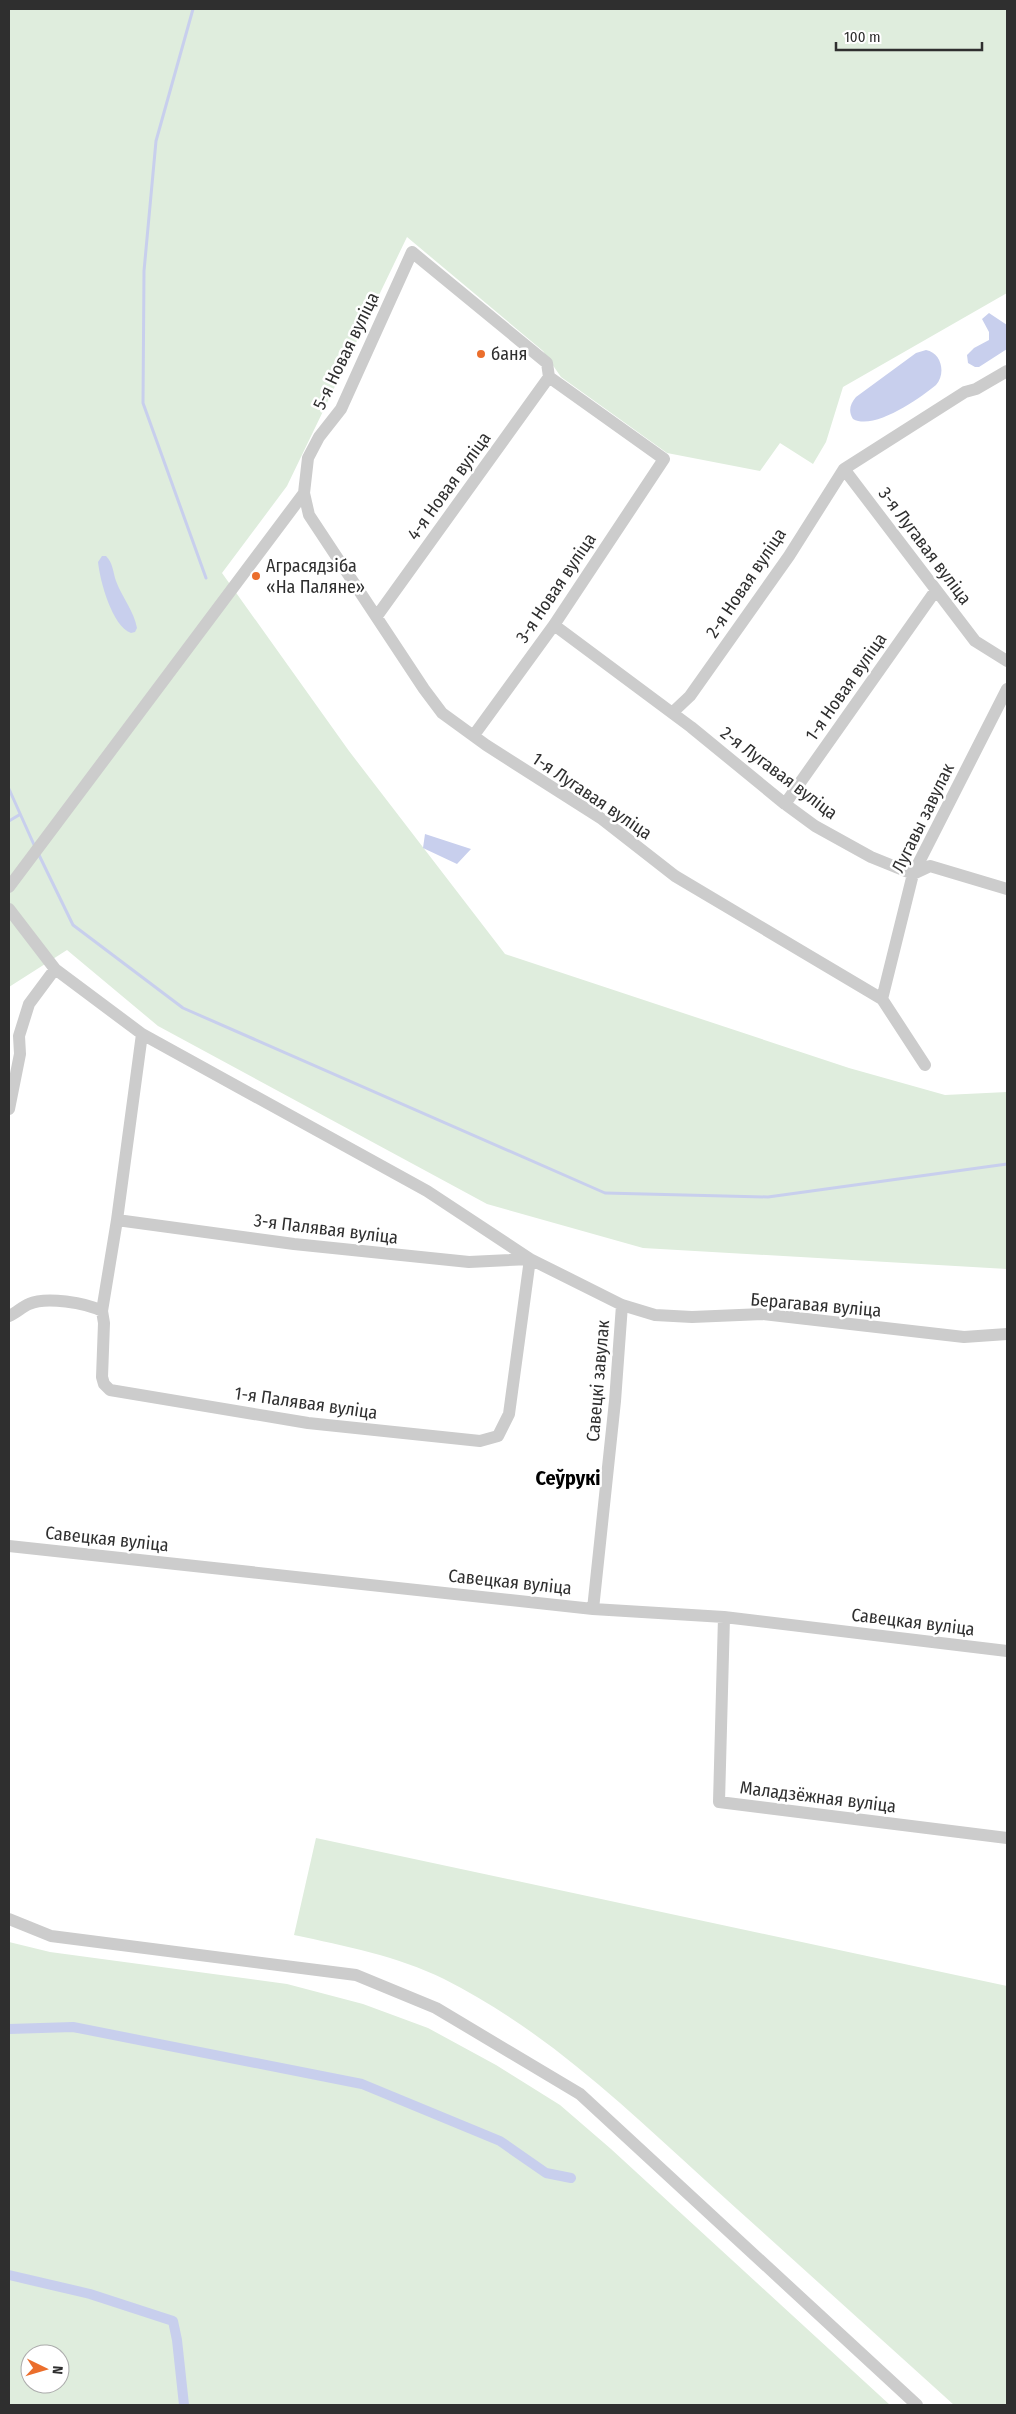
<svg xmlns="http://www.w3.org/2000/svg" width="1016" height="2414" viewBox="0 0 1016 2414" font-family="'Fira Sans Condensed',sans-serif">
<style>
.green{fill:#dfeddd;fill-rule:evenodd}
.water{fill:#c8cfed}
.lines{fill:none;stroke-linecap:round;stroke-linejoin:round}
.stream{stroke:#c8cfed;stroke-width:3}
.canal{stroke:#c8cfed;stroke-width:10}
.minor{stroke:#ccc;stroke-width:12}
.poi-dot{fill:#eb6e2c;stroke:#fff;stroke-width:2}
.labels{text-anchor:middle;dominant-baseline:central;stroke-width:5;stroke-linejoin:round;paint-order:stroke}
.street-label{font-size:18px;fill:#2f2f2f;stroke:#fff}
.poi-label{font-size:18px;fill:#2f2f2f;stroke:#fff;text-anchor:start}
.quarter-label{font-size:20px;font-weight:bold;fill:#000;stroke:#fff}
</style>
<rect width="100%" height="100%" fill="#fff"/>
<path class="green" d="M 9,9 L 1007,9 L 1007,293 L 843,387 L 826,442 L 813,464 L 780,443 L 760,471 L 667,453 L 561,377 L 543,351 L 407,237 L 287,486 L 222,573 L 349,751 L 505,954 L 849,1068 L 945,1095 L 1007,1092 L 1007,1269 L 643,1248 L 487,1204 L 158,1026 L 67,950 L 9,987 Z
M 316,1838 L 1007,1986 L 1007,2405 L 954,2405 C 871,2330 788,2255 705,2180 C 623,2105 545,2030 444,1979 C 397,1956 345,1946 294,1935 Z
M 9,1942 L 50,1952 L 287,1984 L 363,2004 L 428,2028 L 496,2065 L 560,2105 L 611,2149 L 890,2405 L 9,2405 ZM 30,2354 L 60,2354 L 60,2384 L 30,2384 Z"/>
<path class="water" d="M 989,313 L 1007,325 L 1007,349 L 979,367 L 975,367 L 968,363 L 967,355 L 974,348 L 989,340 L 989,332 L 982,319 Z
M 926,350 C 942,353 946,374 936,385 C 920,398 874,431 853,419 C 848,411 850,404 856,397 L 916,353 Z
M 102,556 L 106,556 C 113,563 113,572 116,581 C 122,597 134,611 137,628 L 135,632 L 131,633 C 112,626 100,581 98,562 Z
M 425,834 L 471,849 L 457,864 L 423,848 Z"/>
<g class="lines">
<path class="stream" d="M 193,9 L 156,141 L 144,271 L 143,403 L 206,578
M 9,789 L 35,847
M 9,821 L 19,815
M 38,853 L 73,925 L 183,1008 L 605,1193 L 768,1197 L 1007,1164"/>
<path class="canal" d="M 9,2029 L 73,2027 L 362,2084 L 500,2141 L 546,2173 L 571,2178
M 9,2275 L 90,2294 L 173,2321 L 177,2340 L 184,2405"/>
<path class="minor" d="M 1007,371 L 976,389 L 965,392 L 844,469 L 975,641 L 1007,661
M 377,616 L 549,377
M 554,625 L 691,727 L 785,804 L 815,826 L 871,857 L 913,874 L 930,866 L 1007,889
M 672,713 L 690,696 L 789,556 L 844,469
M 474,735 L 554,625 L 664,459 L 549,377 L 547,363 L 412,252 L 341,409 L 319,437 L 308,458 L 304,493 L 309,515 L 424,689 L 442,713 L 486,745 L 602,819 L 675,876 L 882,999 L 925,1065
M 785,804 L 936,590
M 9,887 L 304,493
M 9,909 L 55,969 L 142,1034 L 427,1191 L 530,1259 L 622,1305 L 655,1315 L 692,1317 L 763,1314 L 964,1337 L 1007,1334
M 882,999 L 913,874 L 1007,689
M 9,1109 L 20,1054 L 19,1036 L 29,1004 L 55,969
M 102,1311 L 117,1220 L 142,1034
M 9,1316 C 16,1313 22,1307 29,1304 C 46,1296 86,1303 102,1311 L 104,1323 L 102,1377 L 104,1384 L 110,1390 L 308,1423 L 480,1441 L 498,1436 L 509,1414 L 530,1259 L 469,1262 L 294,1244 L 117,1220
M 9,1546 L 593,1609 L 724,1617 L 1007,1651
M 593,1609 L 615,1401 L 622,1305
M 724,1617 L 719,1802 L 1007,1838
M 9,1919 L 51,1936 L 356,1975 L 436,2008 L 580,2094 L 917,2405"/>
</g>
<g class="poi-dot">
<circle cx="481" cy="354" r="5"/>
<circle cx="256" cy="576" r="5"/>
</g>
<g class="labels">
<g class="street-label">
<text transform="translate(346 351) rotate(-64)">5-я Новая вуліца</text>
<text transform="translate(449 486) rotate(-54)">4-я Новая вуліца</text>
<text transform="translate(925 546) rotate(53)">3-я Лугавая вуліца</text>
<text transform="translate(746 583) rotate(-56)">2-я Новая вуліца</text>
<text transform="translate(556 588) rotate(-56)">3-я Новая вуліца</text>
<text transform="translate(846 687) rotate(-55)">1-я Новая вуліца</text>
<text transform="translate(779 773) rotate(37)">2-я Лугавая вуліца</text>
<text transform="translate(592 796) rotate(34)">1-я Лугавая вуліца</text>
<text transform="translate(923 818) rotate(-64)">Лугавы завулак</text>
<text transform="translate(326 1229) rotate(7)">3-я Палявая вуліца</text>
<text transform="translate(816 1305) rotate(5)">Берагавая вуліца</text>
<text transform="translate(598 1381) rotate(-85)">Савецкі завулак</text>
<text transform="translate(306 1403) rotate(8)">1-я Палявая вуліца</text>
<text transform="translate(107 1539) rotate(6)">Савецкая вуліца</text>
<text transform="translate(510 1582) rotate(6)">Савецкая вуліца</text>
<text transform="translate(913 1622) rotate(7)">Савецкая вуліца</text>
<text transform="translate(818 1797) rotate(7)">Маладзёжная вуліца</text>
</g>
<g class="poi-label">
<text x="491" y="354">баня</text>
<text x="266" y="566">Аграсядзіба<tspan x="266" dy="21">«На Паляне»</tspan></text>
</g>
<g class="quarter-label">
<text x="568" y="1478">Сеўрукі</text>
</g>
</g>
<rect width="1016" height="2414" fill="none" stroke="#2f2f2f" stroke-width="20"/>
<g transform="translate(45 2369) rotate(95)"><circle r="24" fill="#ffffff" stroke="#acacac"/>
<path d="M0-4L9 19L0 12L-9 19Z" fill="#eb6e2c"/>
<text y="-8" font-size="14" font-weight="bold" text-anchor="middle" fill="#2f2f2f">N</text>
</g>
<path d="M836 42v8h146v-8" fill="none" stroke="#2f2f2f" stroke-width="2.5"/>
<text x="844" y="42" font-size="15" fill="#2f2f2f" stroke="#ffffff" stroke-width="4" paint-order="stroke">100 m</text>
</svg>
